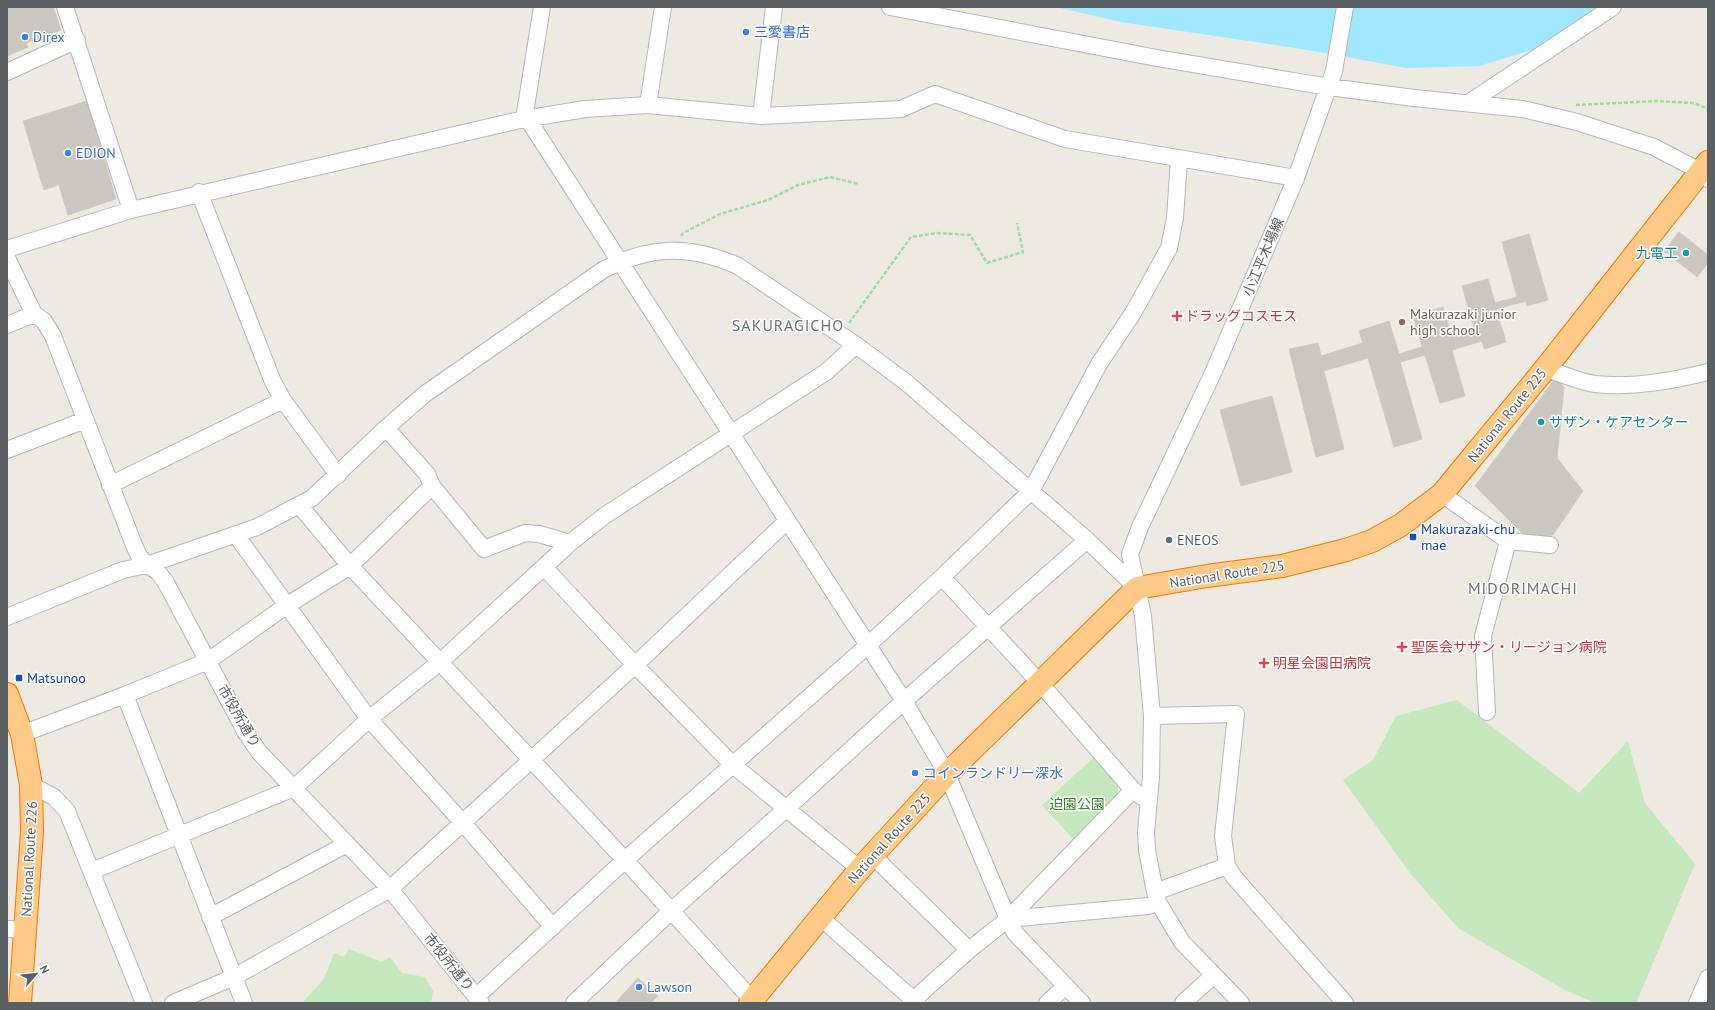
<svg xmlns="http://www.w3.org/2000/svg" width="1715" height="1010" viewBox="0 0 1715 1010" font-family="'PT Sans','Noto Sans JP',sans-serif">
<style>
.green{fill:#c4e8bb}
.water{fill:#a1e8ff}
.building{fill:#cbc6c0;stroke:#d3c9bf}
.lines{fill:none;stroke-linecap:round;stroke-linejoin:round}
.minor-casing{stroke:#b2b7ba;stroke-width:18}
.highway-casing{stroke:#f07700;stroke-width:24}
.path{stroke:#9ddba2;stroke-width:2.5;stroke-dasharray:4 2;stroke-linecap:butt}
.minor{stroke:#fff;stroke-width:16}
.highway{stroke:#ffca88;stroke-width:22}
.shop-dot{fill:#3f7fe0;stroke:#fff;stroke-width:1.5}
.culture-dot{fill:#0f9aa8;stroke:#fff;stroke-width:1.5}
.health-dot{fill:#e0444e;stroke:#fff;stroke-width:1.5}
.education-dot{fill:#8d6e63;stroke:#fff;stroke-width:1.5}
.transit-dot{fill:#1a4fb4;stroke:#fff;stroke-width:1.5}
.service-dot{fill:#5c6f8a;stroke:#fff;stroke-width:1.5}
.labels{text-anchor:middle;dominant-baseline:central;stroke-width:3;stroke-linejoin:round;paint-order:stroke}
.shop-label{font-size:14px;fill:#366cbe;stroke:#fff;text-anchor:start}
.culture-label{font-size:14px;fill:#0d838f;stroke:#fff;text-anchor:end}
.street-label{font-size:14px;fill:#5a6064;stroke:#fff}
.education-label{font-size:14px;fill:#785e54;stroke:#fff;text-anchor:start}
.health-label{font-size:14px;fill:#be3a42;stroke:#fff;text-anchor:start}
.transit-label{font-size:14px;fill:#164399;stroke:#fff;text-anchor:start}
.service-label{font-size:14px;fill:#4e5e75;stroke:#fff;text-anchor:start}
.park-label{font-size:14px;fill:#39812c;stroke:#fff}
.quarter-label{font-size:16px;letter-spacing:1px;fill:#6b7276;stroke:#fff}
</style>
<rect width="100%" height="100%" fill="#eee9e1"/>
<path class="green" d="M 1457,700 L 1579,793 L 1628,741 L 1645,803 L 1695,864 L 1636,1003 L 1595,1003 L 1563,989 L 1458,928 L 1410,873 L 1343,780 L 1373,760 L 1396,716 Z
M 1093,758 L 1118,784 L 1118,798 L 1073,839 L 1042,805 Z
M 349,949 L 382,962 L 390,957 L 402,973 L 425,977 L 433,991 L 431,1003 L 302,1003 L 324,979 L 334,953 L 344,957 Z"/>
<path class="water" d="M 1056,7 L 1597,7 L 1587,16 L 1535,49 L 1479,66 L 1406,68 L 1308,50 L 1121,22 Z"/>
<path class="building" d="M 7,7 L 53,7 L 61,30 L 26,43 L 28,47 L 7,56 Z
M 87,101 L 116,199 L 68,215 L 59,185 L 44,190 L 23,121 Z
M 1679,232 L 1708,255 L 1708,263 L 1697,277 L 1664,251 Z
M 1529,234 L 1548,300 L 1527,306 L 1526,301 L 1496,309 L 1506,342 L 1484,349 L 1482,341 L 1452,350 L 1465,396 L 1440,403 L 1425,355 L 1400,362 L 1422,439 L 1394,447 L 1368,358 L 1324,371 L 1344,449 L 1316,457 L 1289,349 L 1318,343 L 1321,356 L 1363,343 L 1359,331 L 1389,321 L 1399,354 L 1422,347 L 1413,316 L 1443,307 L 1451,335 L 1474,328 L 1462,286 L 1488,279 L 1495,303 L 1517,297 L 1502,242 Z
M 1555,379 L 1564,387 L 1557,458 L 1583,491 L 1553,535 L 1526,537 L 1475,486 Z
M 1272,396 L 1292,472 L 1241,486 L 1220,410 Z
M 638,978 L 658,996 L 651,1003 L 615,1003 Z"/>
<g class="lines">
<g class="minor-casing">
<path id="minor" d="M 65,7 L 131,210
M 890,7 L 1157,58 L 1329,87 L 1414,98 L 1523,109 L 1577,122 L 1654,147 L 1700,171 L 1708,179
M 7,72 L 77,40
M 1470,102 L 1613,7
M 648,105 L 663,7
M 761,116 L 774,7
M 527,118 L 904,701 L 947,774 L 1008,919 L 1015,933 L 1082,1003
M 524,119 L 542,7
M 199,192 L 273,382 L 283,400 L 338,475
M 7,249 L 131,210 L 524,119 L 585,109 L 648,105 L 761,116 L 901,109 L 935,94 L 1065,139 L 1296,178
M 7,258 L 34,314 L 44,321 L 53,336 L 134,545 L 139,556 L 147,565 L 257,527 L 312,498 L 386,428 L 425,394 L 603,270 C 650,246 689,244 738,266 L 856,345 L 907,383 L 1087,540 L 1137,588
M 7,325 L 34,314
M 1545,369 C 1561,373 1579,382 1595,384 C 1634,388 1671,381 1708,372
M 386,428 L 427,474 L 432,486 L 484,549 L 525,533 L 539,534 L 570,543
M 7,450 L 85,420
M 110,485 L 283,400
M 1442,494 L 1508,541 L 1550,545
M 300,506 L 350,566 L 625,860 L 755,1003
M 236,535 L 369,719 L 463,823 L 553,927
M 544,567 L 635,665 L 733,765 L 860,869
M 942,577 L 1040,683 L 1133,790 L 1142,797
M 7,617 L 123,570 L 147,565 L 157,571 L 165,581 L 246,733 L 259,752 L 390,889 L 481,1003
M 125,695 L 244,1003
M 1487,712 L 1483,636 L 1508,541
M 1152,716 L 1236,714 L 1223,836 L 1227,866 L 1234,877 L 1345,1003
M 22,734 L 125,695 L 208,661 L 286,606 L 350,566 L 432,486
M 31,785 L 54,797 L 67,811 L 144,1003
M 872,855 L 969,950
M 92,871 L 294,788 L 369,719 L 440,662 L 570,543 L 604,516 L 826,372 L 856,345
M 1155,892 L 1227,866
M 210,917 L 347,844
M 820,917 L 917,1003
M 1008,919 L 1148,906 L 1158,902
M 7,929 L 25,930
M 477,996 L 625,860 L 867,646 L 942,577 L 1031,491 L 1099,364 L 1133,313 L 1169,248 L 1175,218 L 1179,159
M 173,1003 L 234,977 L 390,889 L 635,665 L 787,521
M 574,1003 L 671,911 L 787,808 L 904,701 L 1087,540
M 910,1003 L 969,950 L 1008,919 L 1133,790
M 1047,1003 L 1066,986
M 1183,1003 L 1214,975
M 1241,1003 L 1182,942 L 1158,902 L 1155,892 L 1147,850 L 1146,832 L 1151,777 L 1152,716 L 1143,616 L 1130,554 L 1140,527 L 1213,373 L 1296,178 L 1334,71 L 1345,7
M 1697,1003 L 1708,978"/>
</g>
<g class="highway-casing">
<path id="highway" d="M 7,694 L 22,734 L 31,785 L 32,832 L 20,1003
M 750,1003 L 860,869 L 947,774 L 1137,588 L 1207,576 L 1282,566 L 1346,550 L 1372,541 L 1401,525 L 1442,494 L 1545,369 L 1708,162"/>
</g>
<path class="path" d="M 1576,105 L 1657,101 L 1694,103 L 1708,109
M 681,236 L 683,233 L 720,214 L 768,200 L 798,185 L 830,177 L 859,184
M 849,323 L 911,237 L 938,233 L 970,235 L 987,263 L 1023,252 L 1017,223"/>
<use href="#minor" class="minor"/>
<use href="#highway" class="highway"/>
</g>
<g class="shop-dot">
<circle cx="746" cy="32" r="4"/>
<circle cx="25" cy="37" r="4"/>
<circle cx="68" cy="153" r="4"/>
<circle cx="915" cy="773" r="4"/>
<circle cx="639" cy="987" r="4"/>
</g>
<g class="culture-dot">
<circle cx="1686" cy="253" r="4"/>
<circle cx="1541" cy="422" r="4"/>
</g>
<g class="health-dot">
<path d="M1175 310h4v4h4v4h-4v4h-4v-4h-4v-4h4z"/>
<path d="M1400 641h4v4h4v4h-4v4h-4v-4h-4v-4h4z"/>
<path d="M1262 657h4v4h4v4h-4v4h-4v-4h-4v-4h4z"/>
</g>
<circle class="education-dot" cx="1402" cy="322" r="4"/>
<g class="transit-dot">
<rect x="1409" y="533" width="8" height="8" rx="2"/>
<rect x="15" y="674" width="8" height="8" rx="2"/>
</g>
<circle class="service-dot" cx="1169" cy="540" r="4"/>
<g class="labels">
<g class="shop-label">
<text x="754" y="32">三愛書店</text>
<text x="33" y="37">Direx</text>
<text x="76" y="153">EDION</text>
<text x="923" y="773">コインランドリー深水</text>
<text x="647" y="987">Lawson</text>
</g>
<g class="culture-label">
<text x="1678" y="253">九電工</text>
<text x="1549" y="422" text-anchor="start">サザン・ケアセンター</text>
</g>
<g class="street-label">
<text transform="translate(1263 257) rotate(-67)">小江平木場線</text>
<text transform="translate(1507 415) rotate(-51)">National Route 225</text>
<text transform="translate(1227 574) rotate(-9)">National Route 225</text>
<text transform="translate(239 716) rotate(60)">市役所通り</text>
<text transform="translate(889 838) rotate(-48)">National Route 225</text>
<text transform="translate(29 859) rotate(-87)">National Route 226</text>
<text transform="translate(449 962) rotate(51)">市役所通り</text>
</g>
<g class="education-label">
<text x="1410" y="314">Makurazaki junior<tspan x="1410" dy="16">high school</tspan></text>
</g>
<g class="health-label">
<text x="1185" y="316">ドラッグコスモス</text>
<text x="1411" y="647">聖医会サザン・リージョン病院</text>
<text x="1273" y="663">明星会園田病院</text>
</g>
<g class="transit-label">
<text x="1421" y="529">Makurazaki-chu<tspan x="1421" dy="16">mae</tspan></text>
<text x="27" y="678">Matsunoo</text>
</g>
<g class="service-label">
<text x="1177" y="540">ENEOS</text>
</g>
<g class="park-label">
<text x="1077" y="804">迫園公園</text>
</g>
<g class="quarter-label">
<text x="788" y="325">SAKURAGICHO</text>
<text x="1523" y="588">MIDORIMACHI</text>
</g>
</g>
<rect width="1715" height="1010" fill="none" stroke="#5a6064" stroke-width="16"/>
<g transform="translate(36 974) rotate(62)" stroke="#ffffff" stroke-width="3" paint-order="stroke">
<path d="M0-3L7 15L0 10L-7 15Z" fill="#5a6064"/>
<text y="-6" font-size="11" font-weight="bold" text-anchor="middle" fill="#5a6064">N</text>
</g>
</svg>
